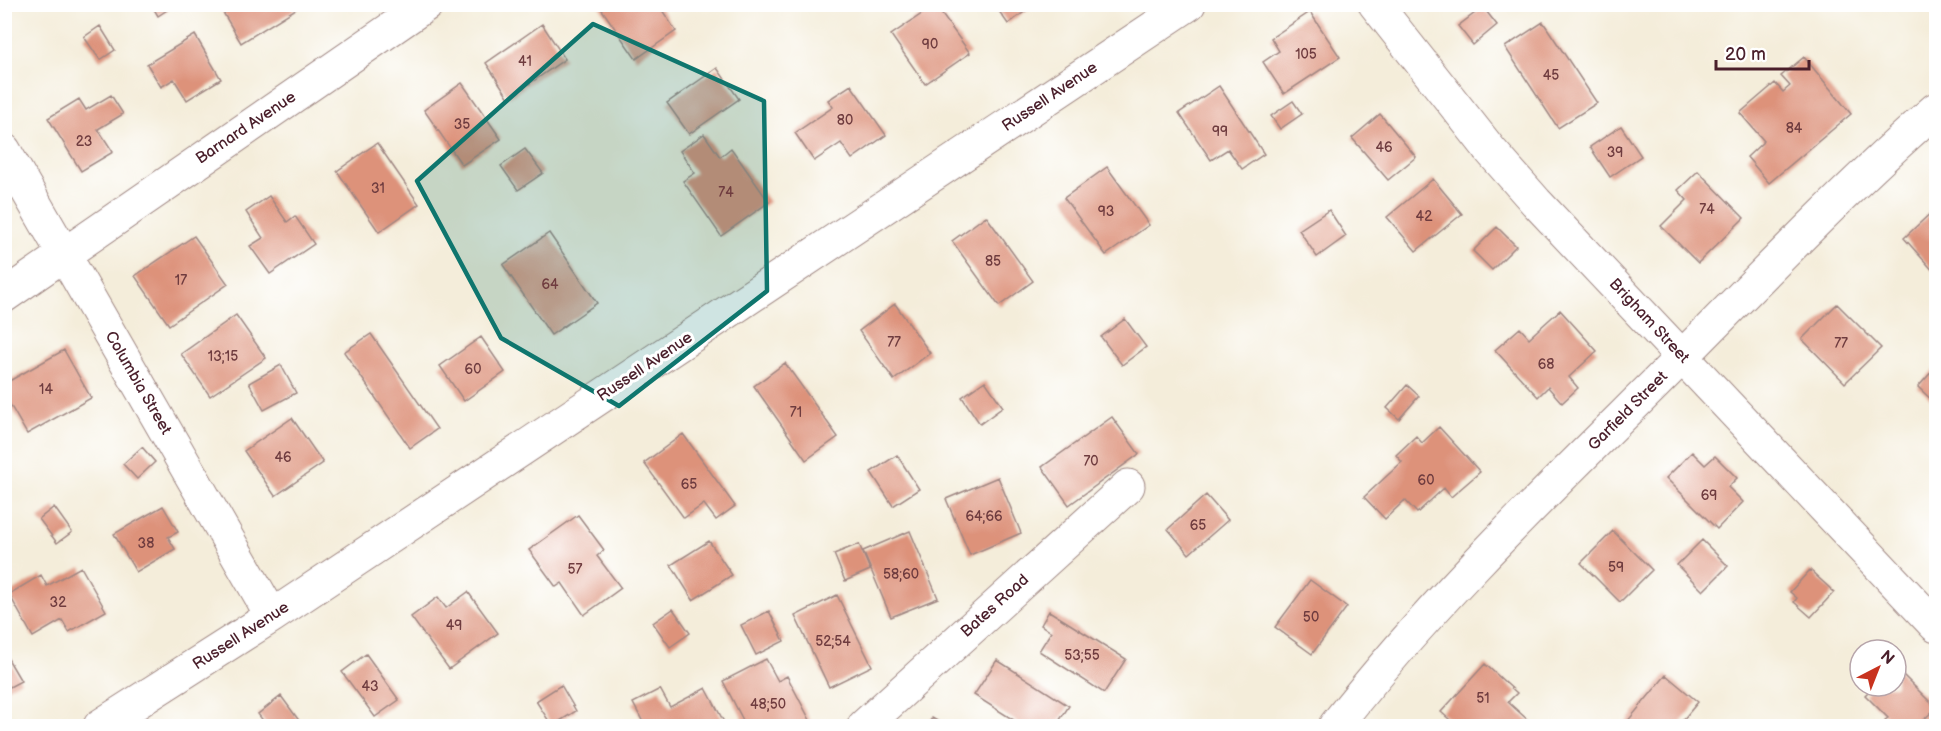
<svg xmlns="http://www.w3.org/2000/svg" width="1941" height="731" viewBox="0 0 1941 731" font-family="'Balsamiq Sans',sans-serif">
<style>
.building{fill:#dd927a}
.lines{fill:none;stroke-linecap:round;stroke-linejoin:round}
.minor-casing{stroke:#9f8682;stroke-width:35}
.minor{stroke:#fff;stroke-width:33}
.marked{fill:#0f766e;fill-opacity:0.2;stroke:#0f766e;stroke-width:4.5;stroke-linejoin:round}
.labels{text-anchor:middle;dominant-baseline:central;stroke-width:6;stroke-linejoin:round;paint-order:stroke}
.number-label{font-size:14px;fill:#6f3c3f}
.street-label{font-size:16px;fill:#4a1f2b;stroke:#fff}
</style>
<rect width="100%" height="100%" fill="#fff"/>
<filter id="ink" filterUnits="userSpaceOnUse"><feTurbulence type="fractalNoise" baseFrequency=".0167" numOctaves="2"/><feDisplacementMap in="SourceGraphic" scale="12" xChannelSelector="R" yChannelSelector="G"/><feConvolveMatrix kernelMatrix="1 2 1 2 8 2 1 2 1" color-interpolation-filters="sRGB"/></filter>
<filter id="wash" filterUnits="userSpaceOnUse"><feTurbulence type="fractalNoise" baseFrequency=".008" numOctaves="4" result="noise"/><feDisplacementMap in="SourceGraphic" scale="24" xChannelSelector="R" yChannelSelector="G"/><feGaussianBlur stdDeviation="1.35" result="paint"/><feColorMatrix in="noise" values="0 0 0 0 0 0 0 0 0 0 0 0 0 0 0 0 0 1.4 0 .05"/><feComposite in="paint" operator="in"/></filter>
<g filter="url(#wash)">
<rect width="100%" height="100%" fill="#f4edda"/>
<g id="blocks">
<path class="building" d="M 151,4 L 176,4 L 158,16 Z
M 218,4 L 294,4 L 296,9 L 241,43 Z
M 598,4 L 658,4 L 676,31 L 636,59 Z
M 994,4 L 1035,4 L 1008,24 Z
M 935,5 L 970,53 L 925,84 L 891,35 Z
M 1483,7 L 1497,25 L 1473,45 L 1458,26 Z
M 1310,12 L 1340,57 L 1284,94 L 1263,62 L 1279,51 L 1271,38 Z
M 1543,22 L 1597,103 L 1558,128 L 1505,47 Z
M 542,24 L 565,59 L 509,98 L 486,63 Z
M 100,26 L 115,50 L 100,60 L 84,37 Z
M 195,35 L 221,79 L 187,100 L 174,79 L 161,87 L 147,64 Z
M 1804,57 L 1851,114 L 1769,183 L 1747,157 L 1764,141 L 1740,113 L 1775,83 L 1783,92 L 1790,86 L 1781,76 Z
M 717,68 L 739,99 L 689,134 L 667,103 Z
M 462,83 L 501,139 L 462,165 L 424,110 Z
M 851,85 L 886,135 L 852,159 L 841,143 L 814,161 L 795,133 L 833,107 L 828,100 Z
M 1219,86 L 1264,154 L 1242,169 L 1228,149 L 1211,160 L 1179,113 Z
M 111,95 L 123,114 L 98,129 L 113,152 L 81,171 L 48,118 L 79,99 L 86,110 Z
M 1293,101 L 1302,114 L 1280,129 L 1271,116 Z
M 1380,114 L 1416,157 L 1388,180 L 1352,138 Z
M 1621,126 L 1641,156 L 1610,177 L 1590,147 Z
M 704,134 L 720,157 L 731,148 L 769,202 L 721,236 L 683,181 L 695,173 L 680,151 Z
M 377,143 L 419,204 L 379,232 L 337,171 Z
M 525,149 L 543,173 L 518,190 L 501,166 Z
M 1107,167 L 1149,225 L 1106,255 L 1064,198 Z
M 1698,171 L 1744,218 L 1698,263 L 1661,226 L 1687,200 L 1678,190 Z
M 1433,179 L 1462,214 L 1416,251 L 1387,217 Z
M 269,196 L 287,222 L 295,216 L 314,244 L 270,274 L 250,246 L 263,238 L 246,212 Z
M 1936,208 L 1936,274 L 1904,238 Z
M 1329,210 L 1346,236 L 1317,257 L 1299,230 Z
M 986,216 L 1033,281 L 999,306 L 952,241 Z
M 1497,227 L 1516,246 L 1492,270 L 1473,251 Z
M 549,233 L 597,303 L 551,335 L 503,265 Z
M 194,236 L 228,284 L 169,325 L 135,276 Z
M 895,304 L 930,353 L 894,380 L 859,331 Z
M 1837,304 L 1881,348 L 1845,383 L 1802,339 Z
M 1560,310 L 1597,351 L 1569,377 L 1578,388 L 1562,403 L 1548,387 L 1538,397 L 1495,350 L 1520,328 L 1529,338 Z
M 236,315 L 266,358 L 210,396 L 181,354 Z
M 1125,319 L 1146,347 L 1122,365 L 1101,337 Z
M 371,334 L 437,429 L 410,448 L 344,352 Z
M 481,337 L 505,372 L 464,401 L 440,366 Z
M 64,350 L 91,398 L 27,434 L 4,394 L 4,384 Z
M 785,363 L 838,437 L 806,460 L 754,386 Z
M 281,365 L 296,393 L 264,410 L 249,383 Z
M 1936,367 L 1936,404 L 1918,387 Z
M 985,381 L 1003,407 L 980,424 L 962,397 Z
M 1407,385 L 1419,396 L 1399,419 L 1387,408 Z
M 1112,417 L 1139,454 L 1069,505 L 1042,467 Z
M 292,418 L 323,463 L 275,496 L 244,451 Z
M 1439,427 L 1480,472 L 1451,497 L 1444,488 L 1417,513 L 1405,500 L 1385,519 L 1364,497 L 1402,462 L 1396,455 L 1416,436 L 1422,443 Z
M 683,434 L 735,506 L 716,520 L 704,504 L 684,518 L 644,463 Z
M 142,447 L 155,462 L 137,479 L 123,464 Z
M 1692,452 L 1705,465 L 1715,456 L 1737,478 L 1728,487 L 1743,502 L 1717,529 L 1666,478 Z
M 897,455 L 919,489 L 893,506 L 871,472 Z
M 998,477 L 1021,533 L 970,555 L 946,499 Z
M 1206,495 L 1228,520 L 1189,554 L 1168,529 Z
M 163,506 L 178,532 L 168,537 L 175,549 L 136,572 L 114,534 Z
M 54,507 L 72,532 L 57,543 L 39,519 Z
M 578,515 L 604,550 L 597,556 L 621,588 L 584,615 L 562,583 L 556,587 L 529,550 Z
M 910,531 L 938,598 L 891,617 L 863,551 Z
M 1613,531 L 1652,570 L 1620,602 L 1581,563 Z
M 1702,540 L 1728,566 L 1703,591 L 1677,565 Z
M 709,541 L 732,575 L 693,600 L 671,565 Z
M 859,544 L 870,570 L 845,581 L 834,554 Z
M 81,567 L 106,611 L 69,632 L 62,620 L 33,637 L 9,594 L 41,575 L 47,586 Z
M 1810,570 L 1834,592 L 1811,617 L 1794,602 L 1797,598 L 1790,592 Z
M 1310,580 L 1347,607 L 1312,654 L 1275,627 Z
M 468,592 L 498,633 L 449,669 L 411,617 L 438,597 L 446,608 Z
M 837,595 L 872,666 L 829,687 L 795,616 Z
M 673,609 L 690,633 L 670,647 L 653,623 Z
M 769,611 L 784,641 L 756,655 L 741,625 Z
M 1049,611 L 1126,659 L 1104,693 L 1039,651 L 1051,632 L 1041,625 Z
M 4,652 L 21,681 L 4,690 Z
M 366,654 L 399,700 L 375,717 L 342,672 Z
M 766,659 L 778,681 L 787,676 L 813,726 L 746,726 L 723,681 Z
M 997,660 L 1069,706 L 1056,726 L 1023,726 L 974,695 Z
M 1485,664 L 1517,693 L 1508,702 L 1529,721 L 1524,726 L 1457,726 L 1441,712 Z
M 1896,668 L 1936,708 L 1917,726 L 1891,726 L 1885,720 L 1888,718 L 1865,695 L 1874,686 L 1896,686 Z
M 1666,675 L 1698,702 L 1678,726 L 1630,726 L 1626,723 Z
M 561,685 L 576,711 L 552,726 L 536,701 Z
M 706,688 L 726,726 L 645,726 L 633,703 L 660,689 L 670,707 Z
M 281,696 L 303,726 L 267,726 L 258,714 Z
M 932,718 L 946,726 L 927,726 Z"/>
</g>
</g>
<g filter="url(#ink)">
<use href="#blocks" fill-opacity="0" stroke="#9f8682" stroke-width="1.5"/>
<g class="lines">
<g class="minor-casing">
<path id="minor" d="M 1375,4 L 1491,151 L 1536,202 L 1936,626
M 4,150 L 272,616
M 4,296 L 427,4
M 100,726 L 272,616 L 1189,4
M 864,726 L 1128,486
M 1335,726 C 1431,603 1543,495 1654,385 C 1747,292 1837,196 1936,109"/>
</g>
<use href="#minor" class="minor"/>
</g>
</g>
<path class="marked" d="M 593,24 L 764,101 L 767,291 L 619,406 L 501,338 L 417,181 Z"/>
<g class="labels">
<g class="number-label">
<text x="930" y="44">90</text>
<text x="1306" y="54">105</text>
<text x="525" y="61">41</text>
<text x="1551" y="75">45</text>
<text x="845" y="120">80</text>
<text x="462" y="124">35</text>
<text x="1794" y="128">84</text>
<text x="1220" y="131">99</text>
<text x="84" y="141">23</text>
<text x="1384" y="147">46</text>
<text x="1615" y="152">39</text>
<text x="378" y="188">31</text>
<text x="726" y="192">74</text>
<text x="1707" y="209">74</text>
<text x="1106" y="211">93</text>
<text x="1424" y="216">42</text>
<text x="993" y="261">85</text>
<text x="181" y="280">17</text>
<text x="550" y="284">64</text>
<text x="894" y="342">77</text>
<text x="1841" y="343">77</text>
<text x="223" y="356">13;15</text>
<text x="1546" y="364">68</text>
<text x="473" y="369">60</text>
<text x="46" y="389">14</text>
<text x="796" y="412">71</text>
<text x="283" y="457">46</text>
<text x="1091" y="461">70</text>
<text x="1426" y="480">60</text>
<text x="689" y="484">65</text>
<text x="1709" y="495">69</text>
<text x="984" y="516">64;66</text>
<text x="1198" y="525">65</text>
<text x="146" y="543">38</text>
<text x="1616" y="567">59</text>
<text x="575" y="569">57</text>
<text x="901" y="574">58;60</text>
<text x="58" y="602">32</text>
<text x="1311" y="617">50</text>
<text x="454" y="625">49</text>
<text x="833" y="641">52;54</text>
<text x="1082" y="655">53;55</text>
<text x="370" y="686">43</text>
<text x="1483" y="698">51</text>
<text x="768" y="704">48;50</text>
</g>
<g class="street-label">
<text transform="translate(1050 97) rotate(-34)">Russell Avenue</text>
<text transform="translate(246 128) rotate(-34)">Barnard Avenue</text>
<text transform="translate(1649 321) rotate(47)">Brigham Street</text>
<text transform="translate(645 367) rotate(-34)">Russell Avenue</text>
<text transform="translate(138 383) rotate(60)">Columbia Street</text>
<text transform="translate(1628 411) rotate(-45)">Garfield Street</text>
<text transform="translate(995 606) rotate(-42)">Bates Road</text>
<text transform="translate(241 636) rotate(-33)">Russell Avenue</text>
</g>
</g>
<rect width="1941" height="731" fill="none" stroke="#fff" stroke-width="24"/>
<g transform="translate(1878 668) rotate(42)"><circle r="28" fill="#ffffff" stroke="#b7a5aa" stroke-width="1.5"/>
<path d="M0-4.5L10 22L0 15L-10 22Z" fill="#c8321e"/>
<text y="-9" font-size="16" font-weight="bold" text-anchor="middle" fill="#4a1f2b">N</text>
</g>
<path d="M1716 60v9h93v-9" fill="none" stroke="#4a1f2b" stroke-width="3"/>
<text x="1725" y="60" font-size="18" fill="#4a1f2b" stroke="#ffffff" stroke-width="4.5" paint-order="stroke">20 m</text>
</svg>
